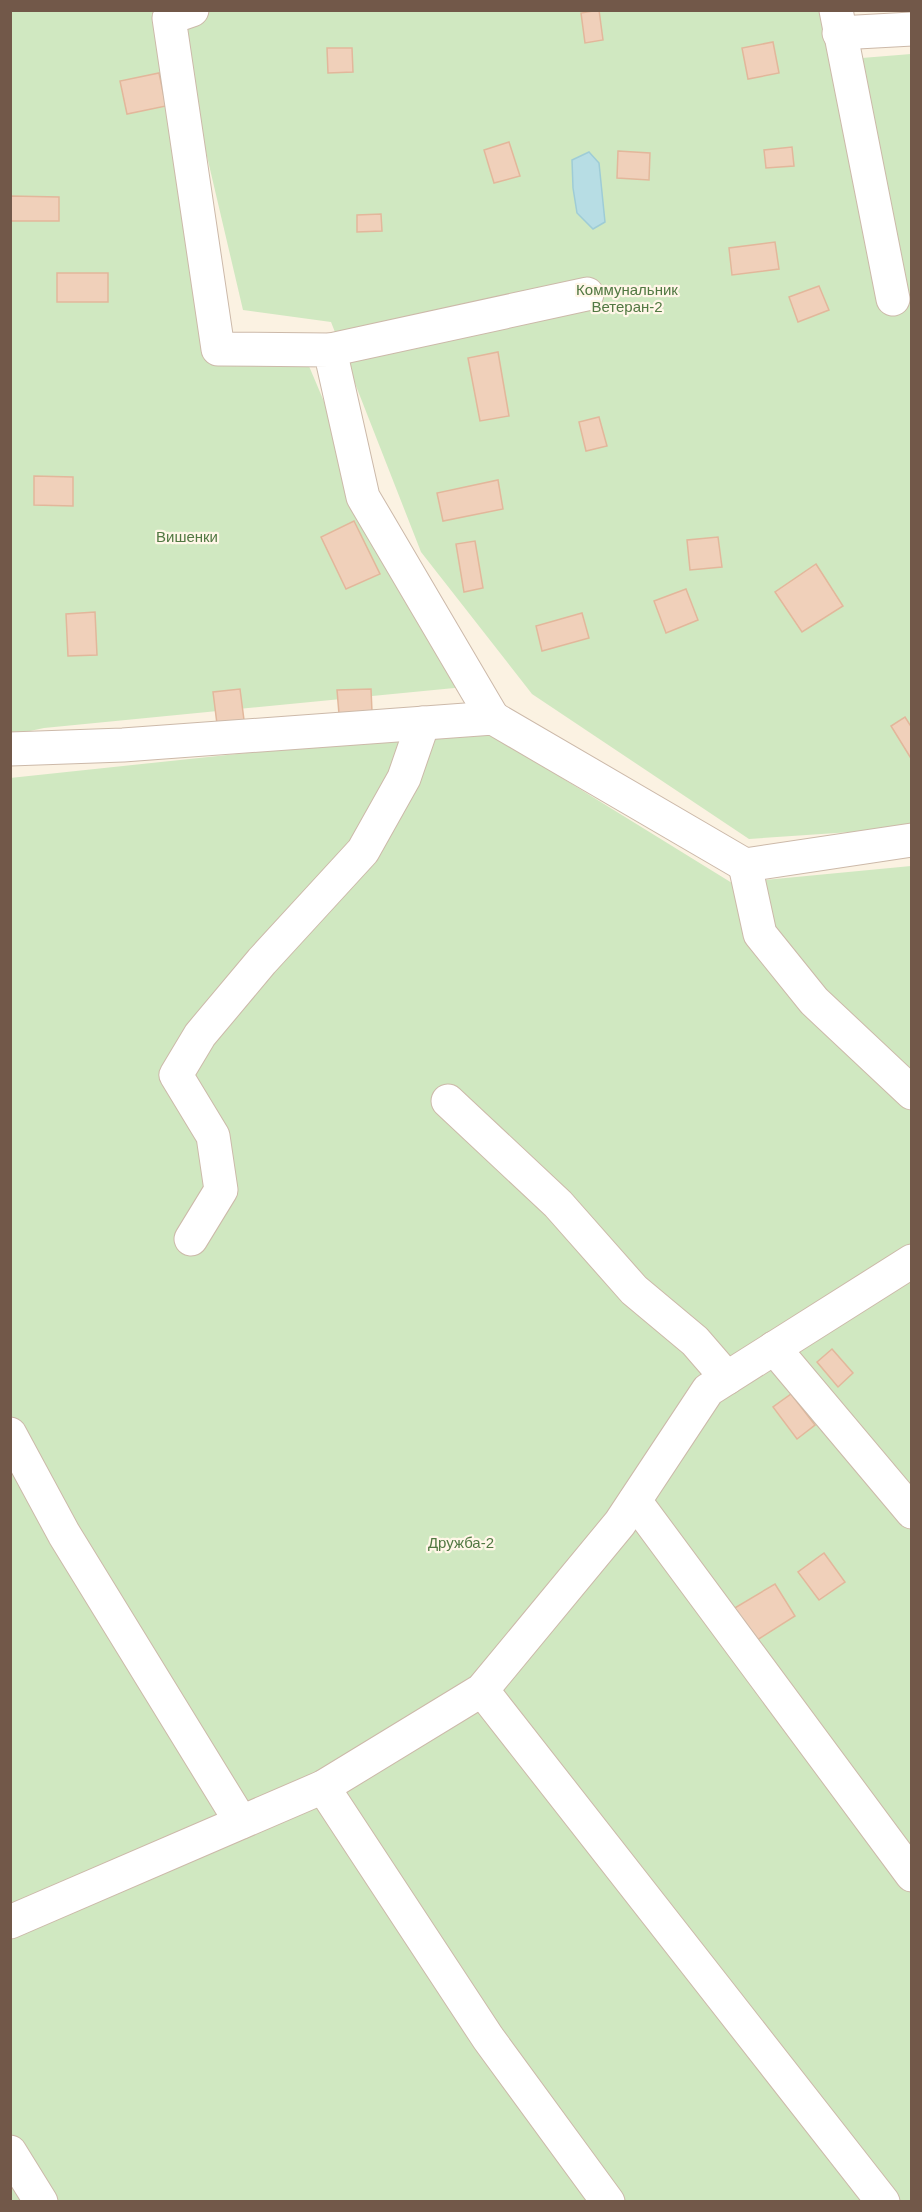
<svg xmlns="http://www.w3.org/2000/svg" width="922" height="2212" viewBox="0 0 922 2212" font-family="Arial,sans-serif">
  <style>
    .green { fill: #d0e8c1 }
    .water { fill: #b7dde4; stroke: #9eccd6; stroke-width: 1.5 }
    .building { fill: #f0d0ba; stroke: #e2b79b; stroke-width: 1.5 }
    .lines { fill: none; stroke-linecap: round; stroke-linejoin: round }
    .minor-casing { stroke: #ccb9a9; stroke-width: 35 }
    .minor { stroke: #fff; stroke-width: 33 }
    .labels { text-anchor: middle; dominant-baseline: central; stroke-width: 4.5; stroke-linejoin: round; paint-order: stroke }
    .park-label { font-size: 15px; fill: #517842; stroke: #fff6e7 }
  </style>
  <rect width="100%" height="100%" fill="#fbf2e2"/>
  <g class="green">
    <path d="M10,11H153L159,28L218,340L303,352L367,503L475,686L44,728L11,735Z"/>
    <path d="M173,11H827L837,60L911,54V828L749,839L532,694L421,552L331,322L243,310Z"/>
    <path d="M481,728L732,883L911,866V2201H11L10,778Z"/>
  </g>
  <path class="water" d="M589,152L599,163L605,222L593,229L577,213L573,188L572,160Z"/>
  <g class="building">
    <path d="M599,10L603,40L585,43L581,13Z"/>
    <path d="M773,42L779,73L748,79L742,48Z"/>
    <path d="M327,48H352L353,72L328,73Z"/>
    <path d="M159,73L166,106L127,114L120,81Z"/>
    <path d="M509,142L520,176L494,183L484,150Z"/>
    <path d="M792,147L794,166L766,168L764,150Z"/>
    <path d="M618,151L650,153L649,180L617,178Z"/>
    <path d="M10,196L59,197V221H10Z"/>
    <path d="M381,214L382,231L357,232V215Z"/>
    <path d="M775,242L779,269L732,275L729,248Z"/>
    <rect x="57" y="273" width="51" height="29"/>
    <path d="M819,286L829,310L798,322L789,297Z"/>
    <path d="M498,352L509,416L480,421L468,358Z"/>
    <path d="M599,417L607,446L586,451L579,422Z"/>
    <path d="M34,476L73,477V506L34,505Z"/>
    <path d="M498,480L503,509L443,521L437,493Z"/>
    <path d="M354,521L380,574L346,589L321,537Z"/>
    <path d="M718,537L722,567L690,570L687,540Z"/>
    <path d="M475,541L483,588L464,592L456,544Z"/>
    <path d="M816,564L843,606L802,632L775,592Z"/>
    <path d="M686,589L698,620L666,633L654,601Z"/>
    <path d="M95,612L97,655L68,656L66,614Z"/>
    <path d="M582,613L589,638L542,651L536,626Z"/>
    <path d="M240,689L244,720L217,724L213,692Z"/>
    <path d="M371,689L372,712L339,714L337,690Z"/>
    <path d="M905,717L912,728V760L891,726Z"/>
    <path d="M832,1349L853,1373L838,1387L817,1362Z"/>
    <path d="M791,1394L815,1425L797,1439L773,1407Z"/>
    <path d="M824,1553L845,1582L819,1600L798,1572Z"/>
    <path d="M775,1584L795,1616L754,1642L733,1609Z"/>
  </g>
  <g class="lines">
    <defs>
      <g id="minor">
        <path d="M192,10L169,18L218,349L330,350L363,497L493,718"/>
        <path d="M836,10L893,299"/>
        <path d="M839,33L912,29"/>
        <path d="M330,350L587,294"/>
        <path d="M10,749L123,745L493,718L745,865L912,840"/>
        <path d="M745,865L760,934L814,1001L912,1093"/>
        <path d="M448,1101L558,1204L634,1290L695,1341L727,1378"/>
        <path d="M191,1239L221,1190L213,1136L176,1075L200,1035L262,961L363,851L404,778L423,723"/>
        <path d="M774,1348L912,1512"/>
        <path d="M10,1434L64,1534L241,1822"/>
        <path d="M635,1501L912,1875"/>
        <path d="M482,1690L883,2202"/>
        <path d="M323,1787L488,2038L608,2202"/>
        <path d="M10,1922L323,1787L482,1690L620,1523L708,1390L912,1261"/>
        <path d="M10,2152L41,2202"/>
      </g>
    </defs>
    <use href="#minor" class="minor-casing"/>
    <use href="#minor" class="minor"/>
  </g>
  <g class="labels">
    <g class="park-label">
      <text x="627" y="289">Коммунальник<tspan x="627" dy="17">Ветеран-2</tspan></text>
      <text x="187" y="536">Вишенки</text>
      <text x="461" y="1542">Дружба-2</text>
    </g>
  </g>
  <rect width="922" height="2212" fill="none" stroke="#725849" stroke-width="24"/>
</svg>
